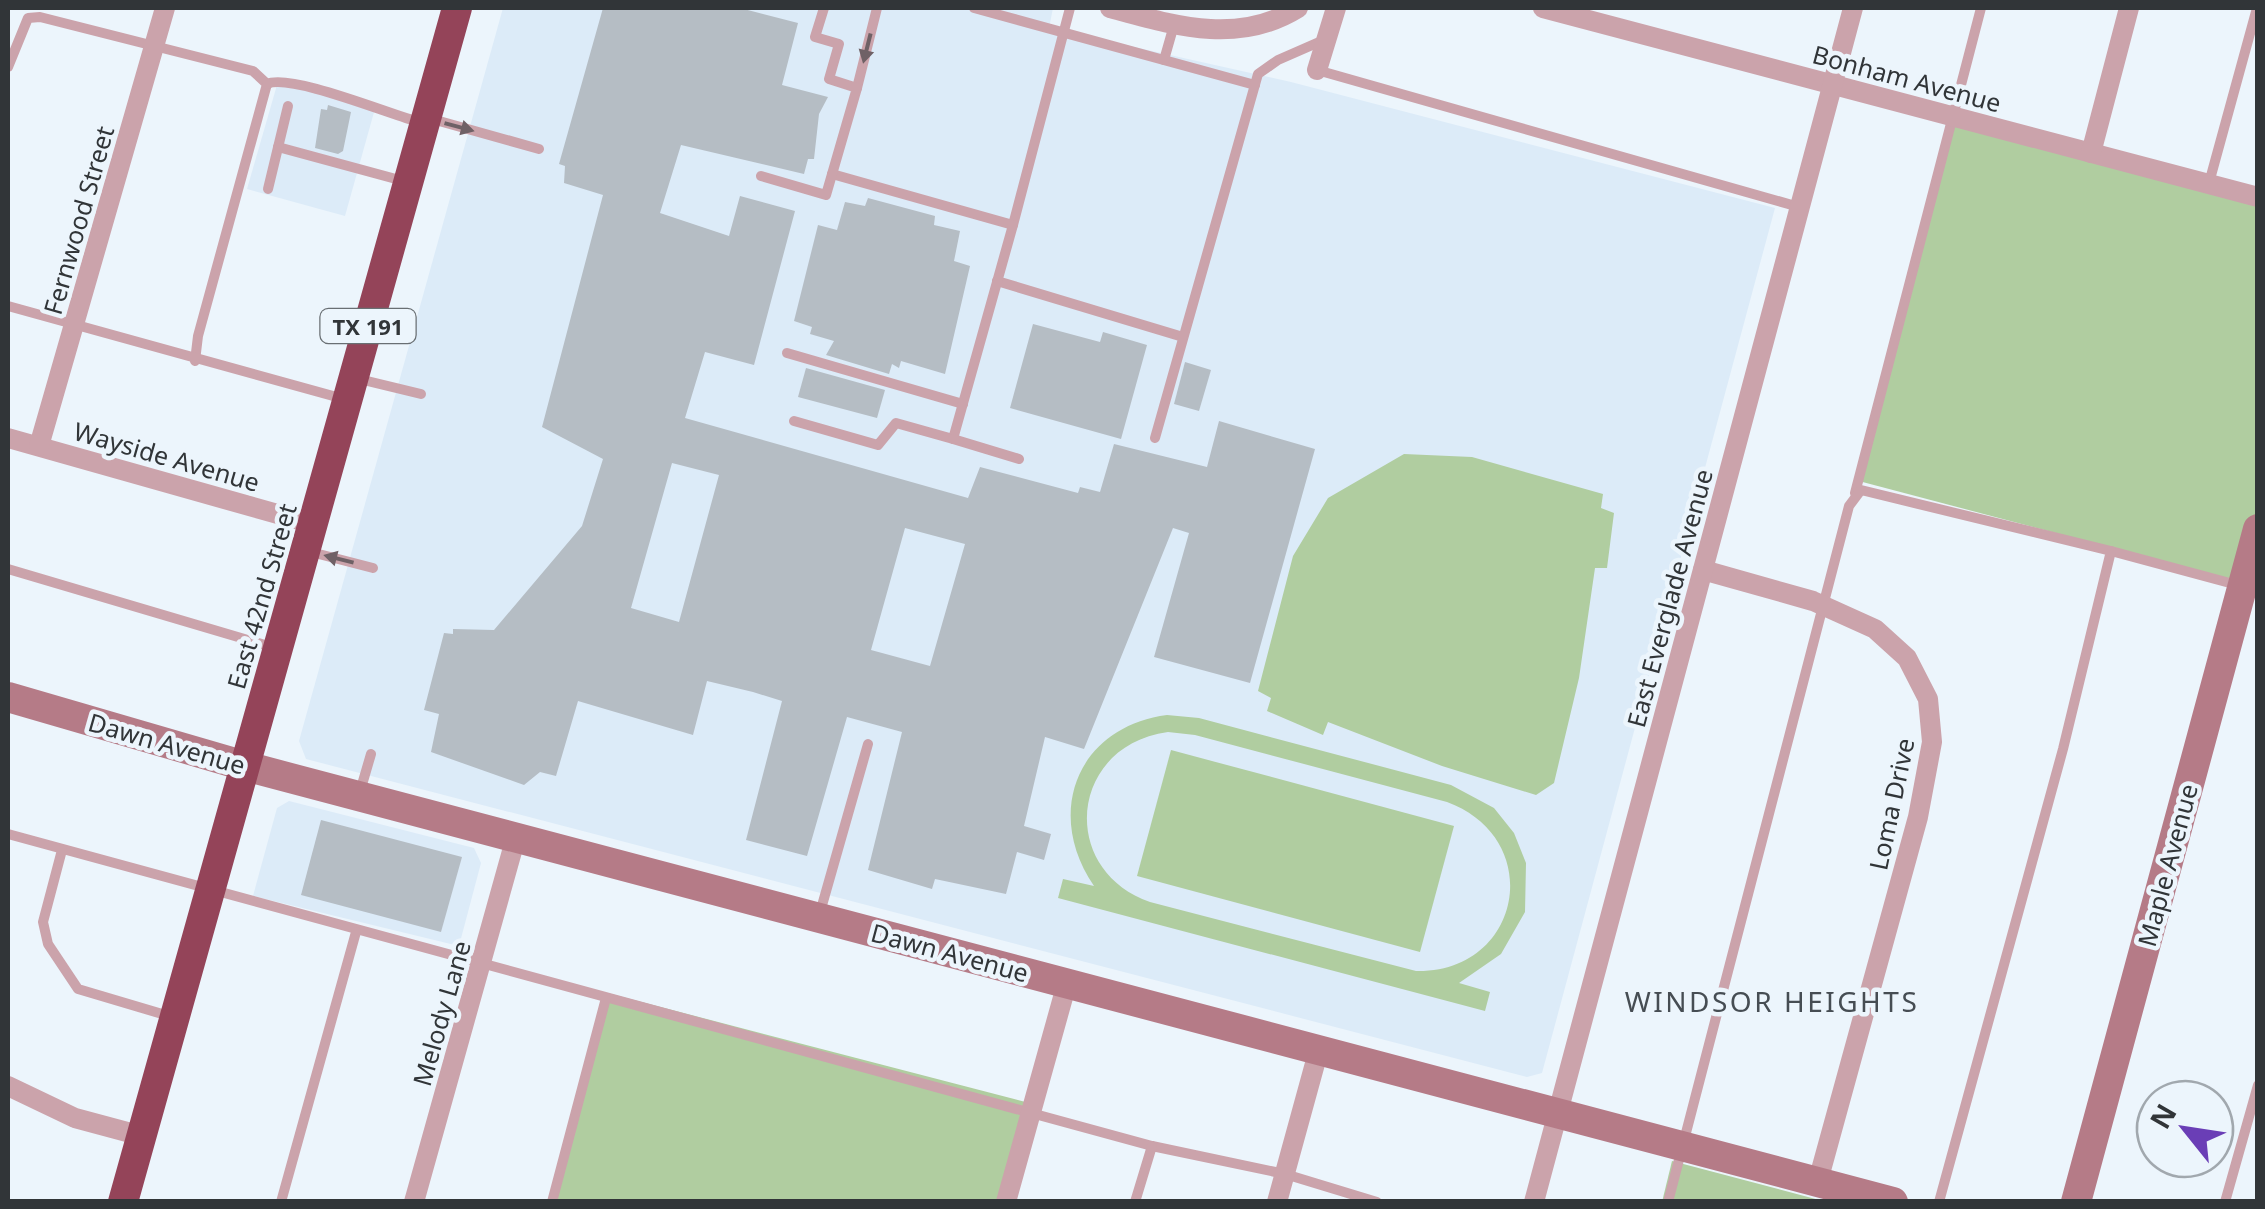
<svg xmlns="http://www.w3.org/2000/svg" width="2265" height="1209" viewBox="0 0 2265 1209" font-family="'Noto Sans',sans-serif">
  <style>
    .built { fill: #dcebf8 }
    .green { fill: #b0cda0; fill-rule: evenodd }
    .building { fill: #b5bdc4; fill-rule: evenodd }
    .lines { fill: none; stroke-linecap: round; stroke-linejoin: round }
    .lane { stroke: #cba3ab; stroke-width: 10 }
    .street { stroke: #cba3ab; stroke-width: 20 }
    .secondary { stroke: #b57b87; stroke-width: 30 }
    .highway { stroke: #944459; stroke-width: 30 }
    .oneway { fill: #6f6166 }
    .labels { text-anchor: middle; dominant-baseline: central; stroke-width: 9; stroke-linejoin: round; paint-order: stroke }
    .shield { fill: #ecf5fc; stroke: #696f73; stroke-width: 2.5 }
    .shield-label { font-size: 22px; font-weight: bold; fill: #313538 }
    .street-label { font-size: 25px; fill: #313538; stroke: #ecf5fc }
    .neighbourhood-label { font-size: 28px; letter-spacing: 2.5px; fill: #464d53; stroke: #ecf5fc }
  </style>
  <rect width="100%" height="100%" fill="#ecf5fc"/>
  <g class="built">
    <path d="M503,8H1053L1049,28L1291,82L1775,208L1542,1073L1527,1077L306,759L299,741Z"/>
    <path d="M279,78L376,105L345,216L247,189Z"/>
    <path d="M289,801L474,848L481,863L459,946L253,896L277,808Z"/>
  </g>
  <g class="green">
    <path d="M1952,116L2257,197L2258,537L2245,583L1855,480Z"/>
    <path d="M1404,454L1472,457L1603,494L1601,508L1614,513L1607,568H1595L1579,678L1554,783L1536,795L1442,766L1328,722L1323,735L1267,711L1271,698L1258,691L1293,556L1328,498Z"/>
    <path d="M1167,715L1199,718L1451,785L1494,808L1514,833L1526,863L1525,912L1501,954L1459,983L1490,992L1485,1011L1058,898L1063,879L1094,886C1044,813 1077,727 1167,715ZM1168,732L1195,735L1447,802C1547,839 1522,973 1416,971L1150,902C1057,869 1070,745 1168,732Z"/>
    <path d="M1171,750L1454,826L1420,952L1137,876Z"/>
    <path d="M607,993L1033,1104L1006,1201L549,1202Z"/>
    <path d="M1672,1161L1823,1201L1662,1202Z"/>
  </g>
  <g class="building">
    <path d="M603,8H740L798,23L782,85L828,97L819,114L814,159H808L804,174L681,145L660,213L729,236L740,196L795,211L754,365L705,352L685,418L968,498L980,467L1078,493L1080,487L1100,492L1114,444L1207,467L1219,421L1315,449L1250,683L1154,657L1189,533L1173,528L1084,749L1045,737L1024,826L1051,834L1044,860L1017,852L1006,894L935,879L932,889L868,870L902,732L847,717L807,856L746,840L782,701L753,692L707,681L693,735L578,701L556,776L540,772L524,785L431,752L439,714L424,710L444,633L453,634V629L494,630L582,526L603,459L542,427L603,195L564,183L565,166L559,164ZM672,463L719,475L679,622L631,608ZM905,528L965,544L930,666L871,650Z"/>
    <path d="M328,105L351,112L343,151L338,154L315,148L321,109L327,110Z"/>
    <path d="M868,198L935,216L934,225L960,231L954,261L970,266L945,374L901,361L899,368L892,364L889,374L826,355L834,341L810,334L812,327L794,321L818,225L837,230L845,202L865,206Z"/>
    <path d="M1033,324L1100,342L1103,332L1147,345L1121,439L1010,408Z"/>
    <path d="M1185,362L1211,370L1199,411L1174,404Z"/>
    <path d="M806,368L885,390L877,418L798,397Z"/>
    <path d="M321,820L462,857L441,932L301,895Z"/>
  </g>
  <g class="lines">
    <g class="lane">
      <path d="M974,8L1255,85"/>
      <path d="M1164,60L1174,25"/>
      <path d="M8,67L28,18L40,17L253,71L267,84L198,336L195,361"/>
      <path d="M1317,70L1799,207"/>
      <path d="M267,84C290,73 389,114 419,122"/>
      <path d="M857,88L877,8"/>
      <path d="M432,119L539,149"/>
      <path d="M278,147L407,182"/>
      <path d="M832,174L1013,225L1070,8"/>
      <path d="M761,176L826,195L857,88L829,79L839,44L815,37L824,8"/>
      <path d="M2209,183L2257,8"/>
      <path d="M268,189L288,106"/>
      <path d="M997,281L1183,337"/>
      <path d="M8,306L344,399"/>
      <path d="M787,353L963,404"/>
      <path d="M359,379L421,394"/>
      <path d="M794,421L878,445L896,423L953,439L1013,225"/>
      <path d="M1155,438L1258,74L1278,60L1326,39"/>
      <path d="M953,439L1019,459"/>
      <path d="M1855,493L1981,8"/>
      <path d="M2111,551L2241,586"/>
      <path d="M311,552L373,568"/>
      <path d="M8,569L275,648"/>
      <path d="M359,795L371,754"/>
      <path d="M8,834L1152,1146L1285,1174L1377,1202"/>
      <path d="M62,850L43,922L48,944L78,989L169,1016"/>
      <path d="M819,916L868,744"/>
      <path d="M281,1202L356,932"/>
      <path d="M552,1202L606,998"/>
      <path d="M1135,1202L1152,1146"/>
      <path d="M1668,1202L1849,506L1861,490L2111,551L2063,749L1939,1202"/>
      <path d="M2225,1202L2258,1085"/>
    </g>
    <g class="street">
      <path d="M1110,8C1173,25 1237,46 1298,8"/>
      <path d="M1543,8L2258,197"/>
      <path d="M1317,70L1336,8"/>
      <path d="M2091,153L2129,8"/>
      <path d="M8,438L313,524"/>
      <path d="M39,446L165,8"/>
      <path d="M1703,570L1813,601L1875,629L1907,658L1928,699L1932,742L1918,817L1818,1181"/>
      <path d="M8,1086L75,1118L142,1136"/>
      <path d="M414,1202L516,837"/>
      <path d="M1006,1202L1067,983"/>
      <path d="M1277,1202L1319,1049"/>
      <path d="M1534,1202L1853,8"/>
    </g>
    <g class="secondary">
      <path d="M8,697L245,766L1893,1202"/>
      <path d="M2076,1202L2258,529"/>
    </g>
    <path class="highway" d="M123,1202L457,8"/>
  </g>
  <defs><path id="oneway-solid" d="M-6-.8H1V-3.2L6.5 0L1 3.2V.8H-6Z" transform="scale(2.5)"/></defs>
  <g class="oneway">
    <use href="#oneway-solid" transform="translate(867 48) rotate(104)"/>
    <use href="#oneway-solid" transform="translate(459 127) rotate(15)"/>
    <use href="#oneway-solid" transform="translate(339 559) rotate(-166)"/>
  </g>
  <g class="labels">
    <rect class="shield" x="320.5" y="309" width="95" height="34" rx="8"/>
    <g class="shield-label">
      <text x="368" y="326">TX 191</text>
    </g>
    <g class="street-label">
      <text transform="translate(1907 78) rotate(15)">Bonham Avenue</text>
      <text transform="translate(78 220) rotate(-74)">Fernwood Street</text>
      <text transform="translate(167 456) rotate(16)">Wayside Avenue</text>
      <text transform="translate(261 596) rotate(-74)">East 42nd Street</text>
      <text transform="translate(1669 598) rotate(-75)">East Everglade Avenue</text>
      <text transform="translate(167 743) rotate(16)">Dawn Avenue</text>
      <text transform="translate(1891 804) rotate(-78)">Loma Drive</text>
      <text transform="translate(2167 865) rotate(-75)">Maple Avenue</text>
      <text transform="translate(950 952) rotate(15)">Dawn Avenue</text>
      <text transform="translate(441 1013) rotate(-74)">Melody Lane</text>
    </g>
    <g class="neighbourhood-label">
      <text x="1772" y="1001">WINDSOR HEIGHTS</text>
    </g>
  </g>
  <rect width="2265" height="1209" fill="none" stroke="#313538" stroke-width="20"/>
  <g transform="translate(2185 1129) rotate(300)"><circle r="48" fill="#ecf5fc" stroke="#a1a8ae" stroke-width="2.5"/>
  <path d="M0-8L18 38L0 25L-18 38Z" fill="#6a3eb6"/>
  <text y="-15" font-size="28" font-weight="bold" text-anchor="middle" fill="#313538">N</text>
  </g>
</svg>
